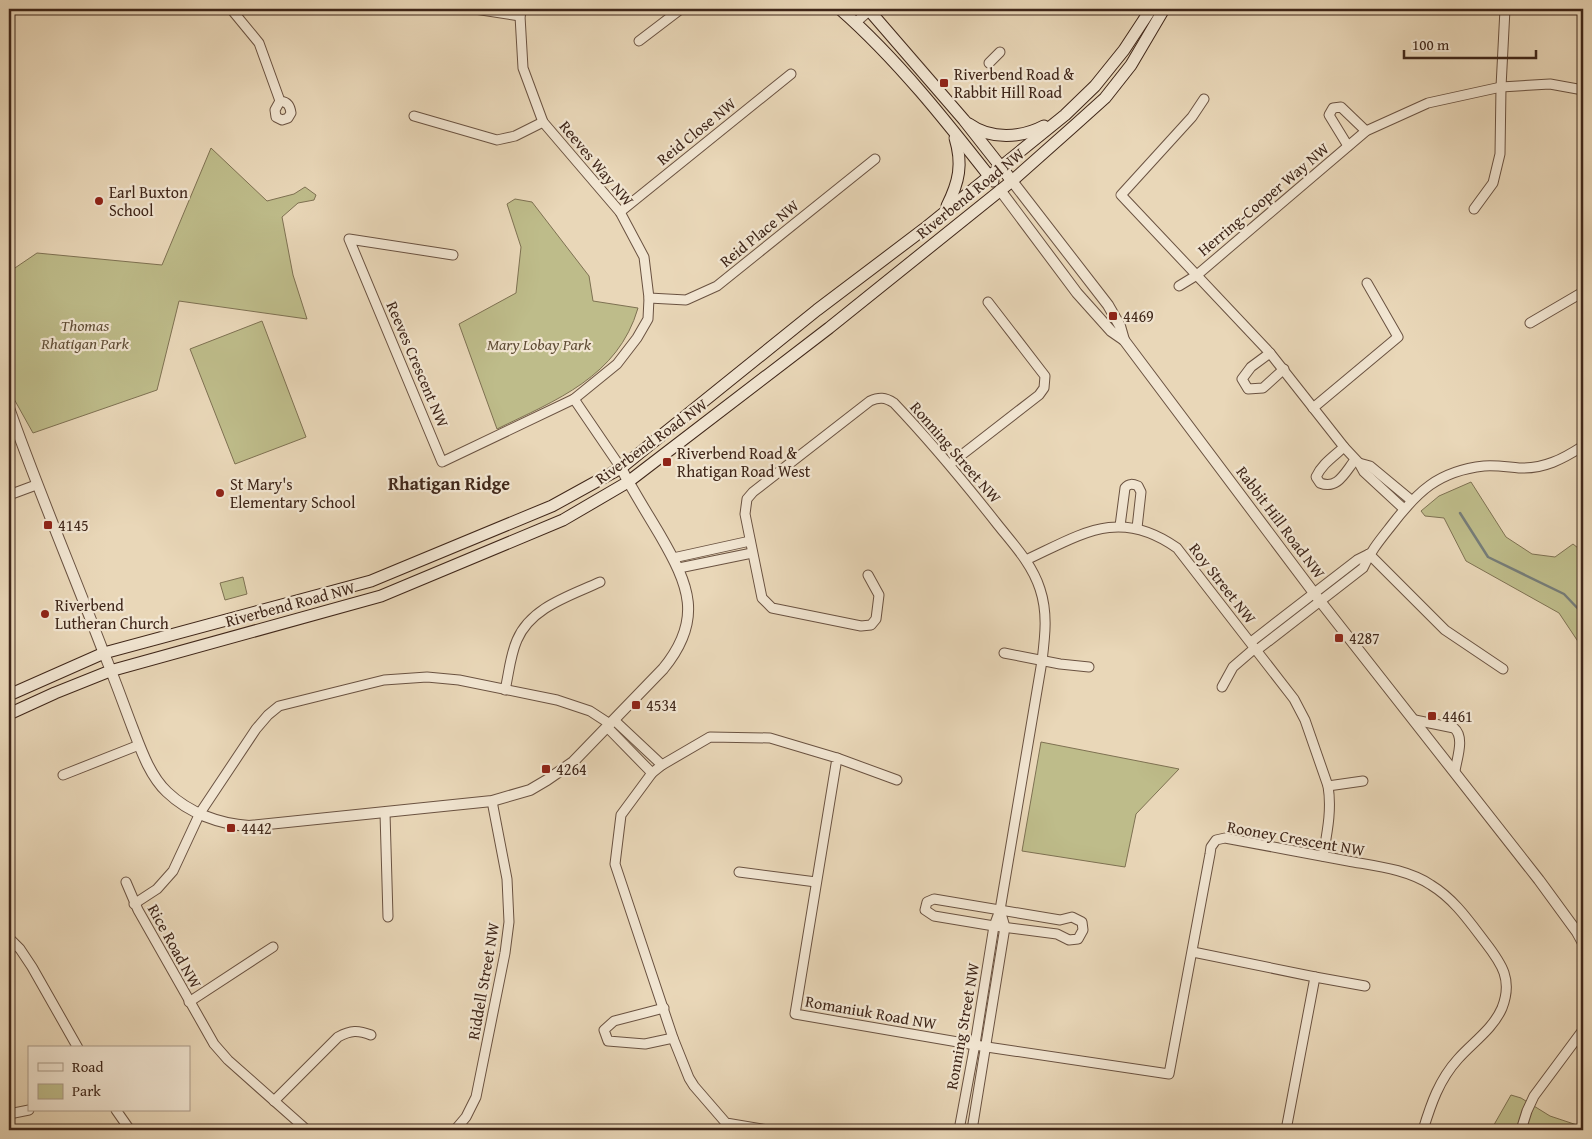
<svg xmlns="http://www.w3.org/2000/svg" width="1592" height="1139" viewBox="0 0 1592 1139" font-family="'Gentium Book Plus',serif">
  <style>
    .green { fill: #bebc8a; stroke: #7e7152 }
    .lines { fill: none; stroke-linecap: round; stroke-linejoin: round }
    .stream { stroke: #767d79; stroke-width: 2.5 }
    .minor-casing { stroke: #6a5241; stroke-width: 11 }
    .tertiary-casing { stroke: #6a5241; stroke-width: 12 }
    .secondary-casing { stroke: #3f2619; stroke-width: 13 }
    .minor { stroke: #f1e5d1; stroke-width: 9 }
    .tertiary { stroke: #f1e5d1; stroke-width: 10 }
    .secondary { stroke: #f1e5d1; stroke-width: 11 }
    .poi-dot { fill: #8f2418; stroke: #f1e5d1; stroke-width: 2 }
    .labels { text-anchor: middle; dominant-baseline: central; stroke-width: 4.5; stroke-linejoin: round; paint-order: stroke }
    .poi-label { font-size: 16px; fill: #3f2619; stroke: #f1e5d1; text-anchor: start }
    .street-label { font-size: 16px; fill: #3f2619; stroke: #f1e5d1 }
    .park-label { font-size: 16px; font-style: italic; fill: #5f4c35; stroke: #f1e5d1 }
    .neighbourhood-label { font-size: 18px; font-weight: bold; fill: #3f2619; stroke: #f1e5d1 }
  </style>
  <rect width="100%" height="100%" fill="#e9d7b8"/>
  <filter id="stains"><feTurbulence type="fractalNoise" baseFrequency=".004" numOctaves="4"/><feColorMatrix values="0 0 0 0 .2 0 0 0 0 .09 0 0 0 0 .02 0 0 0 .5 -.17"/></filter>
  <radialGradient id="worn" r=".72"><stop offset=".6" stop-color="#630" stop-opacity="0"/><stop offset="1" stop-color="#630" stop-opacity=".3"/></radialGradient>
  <g class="green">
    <path d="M211,148L267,201L294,194L305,187L316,195L314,200L298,203L282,217L293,275L307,319L179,301L157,390L33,433L9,390V272L37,253L162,265Z"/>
    <path d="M515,199L532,202L589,276L593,301L638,308C618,377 556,400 497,429L459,324L516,293L521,247L507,204Z"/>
    <path d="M262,321L306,437L235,464L190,349Z"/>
    <path d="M1471,482L1506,537L1532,554L1555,557L1573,544L1583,552V649L1559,613L1466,561L1444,518L1425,516L1421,511L1439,496Z"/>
    <path d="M243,577L247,594L225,600L220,583Z"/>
    <path d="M1041,742L1179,769L1136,814L1125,867L1022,851Z"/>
    <path d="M1511,1095L1521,1098L1550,1116L1583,1127V1130H1491Z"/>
  </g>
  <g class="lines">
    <path class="stream" d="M1460,513L1488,557L1564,594L1583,614"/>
    <defs>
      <g id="minor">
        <path d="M231,9L259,43L280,101L275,110L276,117L282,120L288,118L291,113C290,106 288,102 280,101"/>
        <path d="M475,9L520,16"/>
        <path d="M855,23L871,9"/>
        <path d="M639,41L681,9"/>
        <path d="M989,63L1000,52"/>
        <path d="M1204,99L1192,117L1121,195L1270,353L1344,447L1359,463L1364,472L1404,509"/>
        <path d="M414,116L497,140L515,136L543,122"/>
        <path d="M1348,146L1329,115L1333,108L1341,107L1366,131"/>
        <path d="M1474,209L1493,183L1500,154L1501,87L1505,9"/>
        <path d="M620,212L791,74"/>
        <path d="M453,255L349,239L442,462L574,399L617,364L637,338L648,319L649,298L644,257L620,212L543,122L523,68L520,16L522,9"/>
        <path d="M1179,286L1197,275L1366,131L1428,103L1501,87L1550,84L1583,90"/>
        <path d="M649,298L686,300L717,286L875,159"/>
        <path d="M1530,323L1583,292"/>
        <path d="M1270,353L1251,367L1242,379L1248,389L1263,388L1284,369"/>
        <path d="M574,399L621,468"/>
        <path d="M1313,408L1398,337L1367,283"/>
        <path d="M1344,447C1333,457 1322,464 1316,477L1320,483C1338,490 1345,472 1355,460"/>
        <path d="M1359,463L1370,466L1411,500"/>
        <path d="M950,464L1039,395L1044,388L1045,376L988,302"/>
        <path d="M9,495L36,485"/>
        <path d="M1120,526L1125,488C1129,483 1133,484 1138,486L1141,492L1137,528"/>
        <path d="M1369,554L1445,630L1503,669"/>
        <path d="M673,558L750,541"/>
        <path d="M1026,560C1082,534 1119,507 1177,548L1294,699L1305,720L1328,786C1332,810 1327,833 1323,856"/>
        <path d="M679,568L752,553"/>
        <path d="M868,575L879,595L876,619L871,625L861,626L772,608L762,598L745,514L747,499L753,492L870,401C879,397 885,397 894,403C931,442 965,483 998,525C1014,545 1032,564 1040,589C1048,613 1045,636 1042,661L1000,910L994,926L975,1044L959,1130"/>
        <path d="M1251,642L1357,560L1369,554"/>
        <path d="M1257,650L1363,568C1370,552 1380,540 1391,526C1417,492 1438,471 1484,466C1496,465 1507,467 1519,468C1544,469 1563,459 1583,446"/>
        <path d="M1004,653L1060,664L1089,667"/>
        <path d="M1222,687L1233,667L1255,648"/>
        <path d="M505,690C509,673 510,656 517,640C531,607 570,596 600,582"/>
        <path d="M614,720L662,765"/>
        <path d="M1415,720L1454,728C1465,737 1457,758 1455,771"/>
        <path d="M607,727L652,773"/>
        <path d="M837,758L897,780"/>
        <path d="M63,775L139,745"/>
        <path d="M1328,786L1363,781"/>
        <path d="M385,813L388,917"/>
        <path d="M739,872L816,882"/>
        <path d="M126,882L138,910L214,1044L228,1060L307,1130"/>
        <path d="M934,899L1060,920L1072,917L1082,922L1083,930L1078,939L1069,940L1057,934L994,926L934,916L925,910L927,902Z"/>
        <path d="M134,904L157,889L173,871L200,813L256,729L268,715L279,706L384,680L427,677L459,680L557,700L590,711L610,724"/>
        <path d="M9,938L20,949L32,967L78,1048"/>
        <path d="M1193,952L1315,977L1286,1130"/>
        <path d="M1315,977L1365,986"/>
        <path d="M189,1002L273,947"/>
        <path d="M664,1008L614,1021L604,1030L608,1041L645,1044L673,1038"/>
        <path d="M274,1101L338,1037C351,1030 358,1030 371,1035"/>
        <path d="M116,1110L130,1130"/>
        <path d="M9,1114L29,1110"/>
        <path d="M455,1130L466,1117L476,1097L505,953L509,922L507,879L492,801"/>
        <path d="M535,1130H540"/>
        <path d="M768,1130L726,1123L694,1086L689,1078L673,1038L615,864L621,815L652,773L662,765L710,737L770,738L837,758L795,1014L987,1047L1169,1074L1210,854L1211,847L1216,840L1225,838C1266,846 1307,853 1348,861C1375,866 1407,869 1431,885C1454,899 1469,921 1485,942C1502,964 1513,980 1502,1008C1493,1029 1472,1043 1458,1059C1439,1080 1431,1104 1423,1130"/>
        <path d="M972,1130L1005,927L1000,910"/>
        <path d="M1521,1130L1527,1111L1534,1096L1583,1030"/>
      </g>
      <g id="tertiary">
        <path d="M1012,181L1108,305L1120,326L1124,340"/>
        <path d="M1000,190L1077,293L1111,331L1124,340L1320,601L1539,880L1577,932L1583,943"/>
        <path d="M9,408C38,490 72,570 103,651C114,677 123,703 133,729C141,750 150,776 167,792C189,813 219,824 249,826L492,801L530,790L547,780L573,762L663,669C704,619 689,585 660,535C647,513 633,491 621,468"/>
      </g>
      <g id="secondary">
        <path d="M840,9C897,59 946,121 993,181"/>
        <path d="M868,9L964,120L1012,181"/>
        <path d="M969,124C991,140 1021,138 1044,126"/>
        <path d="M947,206C959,182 963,164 955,138"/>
        <path d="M9,695L104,653L371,581L552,506L621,468L817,310L924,229L1065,115L1095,86L1124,50L1151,9"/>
        <path d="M9,714L55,693L110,671L381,596L563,520L628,482L829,328L1012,181L1075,125L1105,98L1131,65L1164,9"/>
      </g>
    </defs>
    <use href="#minor" class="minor-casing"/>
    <use href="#tertiary" class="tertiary-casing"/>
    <use href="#secondary" class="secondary-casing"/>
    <use href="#minor" class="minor"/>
    <use href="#tertiary" class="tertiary"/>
    <use href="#secondary" class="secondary"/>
  </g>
  <g class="poi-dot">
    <rect x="939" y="78" width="10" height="10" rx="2.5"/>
    <circle cx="99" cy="201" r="5"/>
    <rect x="1108" y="311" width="10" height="10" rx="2.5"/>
    <rect x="662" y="457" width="10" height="10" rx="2.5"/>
    <circle cx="220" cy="493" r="5"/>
    <rect x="43" y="520" width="10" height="10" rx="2.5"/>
    <circle cx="45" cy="614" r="5"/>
    <rect x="1334" y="633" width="10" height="10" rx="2.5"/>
    <rect x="631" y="700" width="10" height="10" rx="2.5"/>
    <rect x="1427" y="711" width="10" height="10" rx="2.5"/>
    <rect x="541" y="764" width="10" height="10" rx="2.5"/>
    <rect x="226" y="823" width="10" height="10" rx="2.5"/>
  </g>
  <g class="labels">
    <g class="poi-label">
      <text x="954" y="74">Riverbend Road &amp;<tspan x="954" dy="18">Rabbit Hill Road</tspan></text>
      <text x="109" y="192">Earl Buxton<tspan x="109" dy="18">School</tspan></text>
      <text x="1123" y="316">4469</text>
      <text x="677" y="453">Riverbend Road &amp;<tspan x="677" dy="18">Rhatigan Road West</tspan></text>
      <text x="230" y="484">St Mary's<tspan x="230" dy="18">Elementary School</tspan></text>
      <text x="58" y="525">4145</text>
      <text x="55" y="605">Riverbend<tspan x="55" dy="18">Lutheran Church</tspan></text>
      <text x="1349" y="638">4287</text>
      <text x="646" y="705">4534</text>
      <text x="1442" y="716">4461</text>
      <text x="556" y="769">4264</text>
      <text x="241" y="828">4442</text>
    </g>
    <g class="street-label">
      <text transform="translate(696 131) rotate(-39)">Reid Close NW</text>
      <text transform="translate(597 163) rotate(50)">Reeves Way NW</text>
      <text transform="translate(970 193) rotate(-39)">Riverbend Road NW</text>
      <text transform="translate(1263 199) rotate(-40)">Herring-Cooper Way NW</text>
      <text transform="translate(759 233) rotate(-39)">Reid Place NW</text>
      <text transform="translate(418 364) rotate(67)">Reeves Crescent NW</text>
      <text transform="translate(651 441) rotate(-36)">Riverbend Road NW</text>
      <text transform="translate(956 452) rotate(49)">Ronning Street NW</text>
      <text transform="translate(1281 522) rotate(53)">Rabbit Hill Road NW</text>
      <text transform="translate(1223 583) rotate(52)">Roy Street NW</text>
      <text transform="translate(290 604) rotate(-15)">Riverbend Road NW</text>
      <text transform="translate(1296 838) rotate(10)">Rooney Crescent NW</text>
      <text transform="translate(175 946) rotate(61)">Rice Road NW</text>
      <text transform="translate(483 981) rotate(-80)">Riddell Street NW</text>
      <text transform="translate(871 1012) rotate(10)">Romaniuk Road NW</text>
      <text transform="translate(962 1026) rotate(-80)">Ronning Street NW</text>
    </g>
    <g class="park-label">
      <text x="85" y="325">Thomas<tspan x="85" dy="18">Rhatigan Park</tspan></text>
      <text x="539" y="344">Mary Lobay Park</text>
    </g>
    <g class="neighbourhood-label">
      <text x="449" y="483">Rhatigan Ridge</text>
    </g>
  </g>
  <rect width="1592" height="1139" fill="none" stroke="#e9d7b8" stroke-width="30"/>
  <rect x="10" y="10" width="1572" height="1119" fill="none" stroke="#3f2619" stroke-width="2.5"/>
  <rect x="15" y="15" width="1562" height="1109" fill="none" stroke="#3f2619"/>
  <rect x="28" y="1046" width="162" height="65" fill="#f1e5d1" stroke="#aa9987"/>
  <rect x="38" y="1063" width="25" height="8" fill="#f1e5d1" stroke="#aa9987"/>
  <text x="72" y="1072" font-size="15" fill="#3f2619">Road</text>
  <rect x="38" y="1084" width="25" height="15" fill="#bebc8a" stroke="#aa9987"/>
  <text x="72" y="1096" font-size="15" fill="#3f2619">Park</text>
  <path d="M1404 50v8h132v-8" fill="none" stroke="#3f2619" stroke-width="2.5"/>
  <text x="1412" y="50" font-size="15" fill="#3f2619" stroke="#f1e5d1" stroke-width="4" paint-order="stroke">100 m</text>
  <rect width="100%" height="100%" filter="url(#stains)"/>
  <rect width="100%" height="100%" fill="url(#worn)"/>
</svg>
